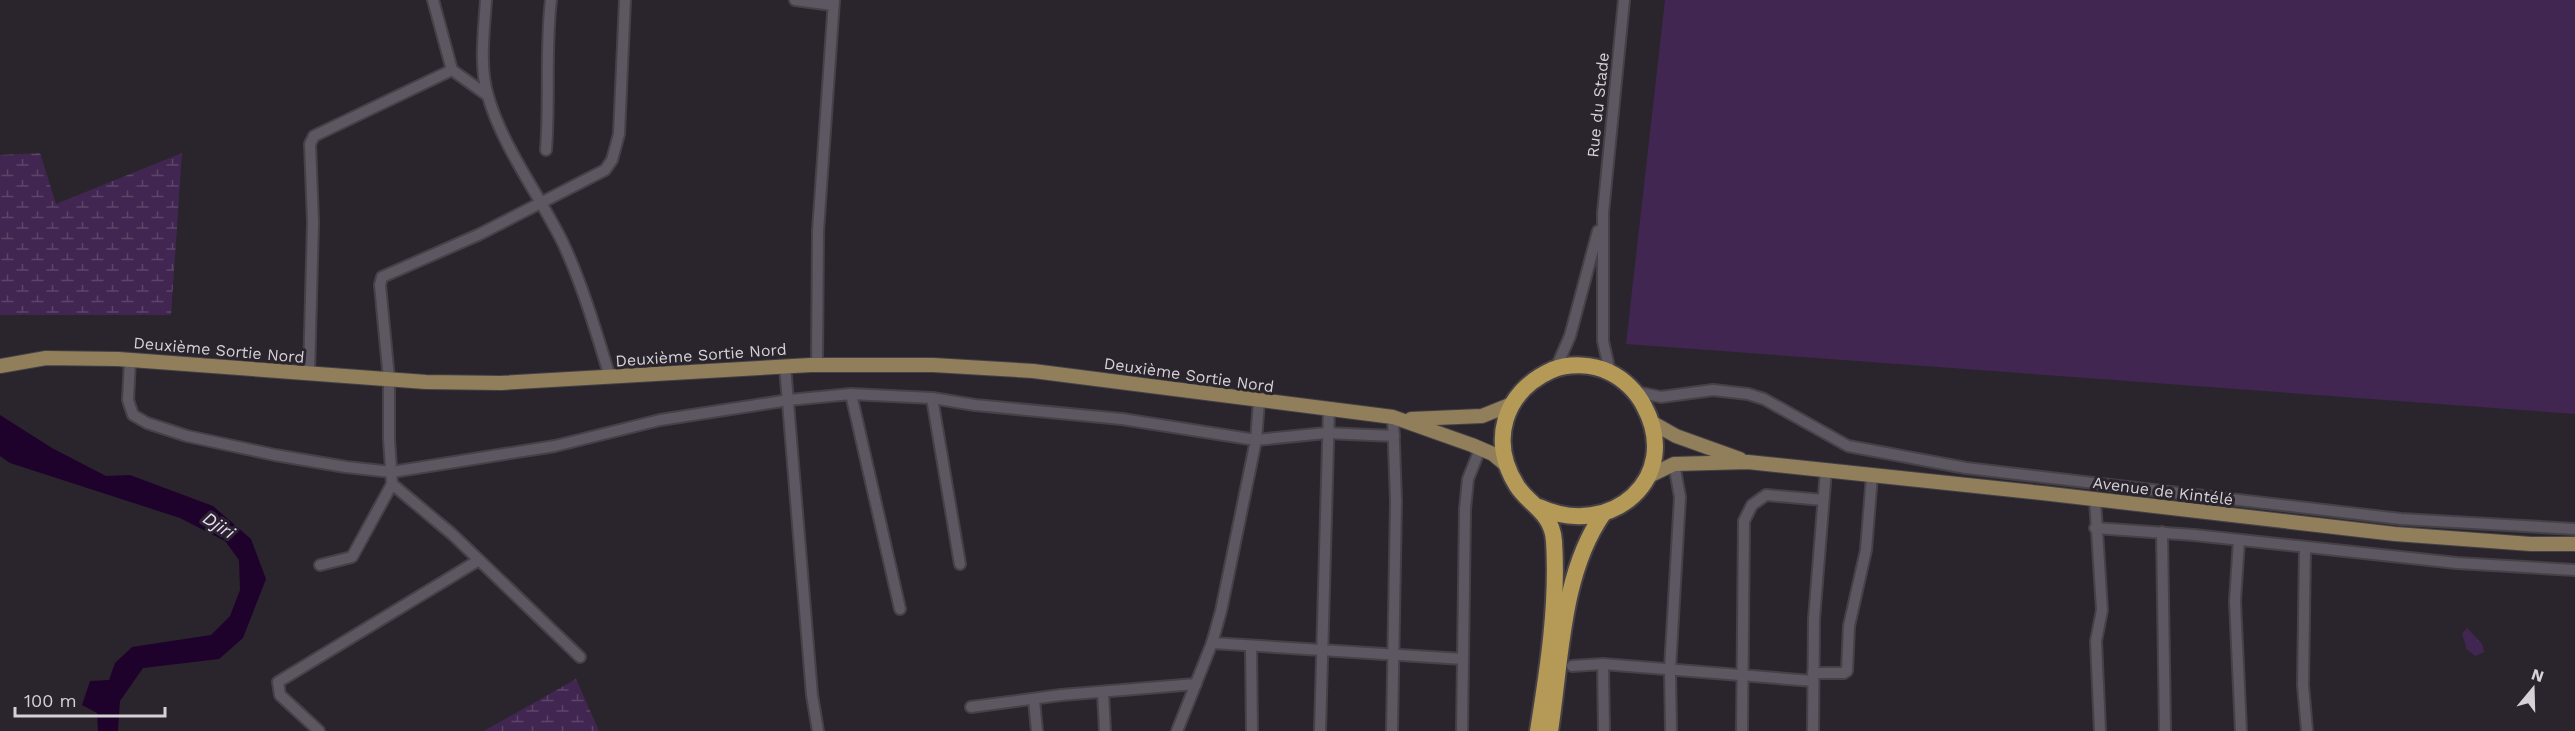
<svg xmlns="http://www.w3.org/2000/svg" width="2575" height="731" viewBox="0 0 2575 731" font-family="'Work Sans',sans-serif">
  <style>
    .forest { fill: url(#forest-firs) }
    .wetland { fill: url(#wetland-marsh) }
    .garden { fill: #412651 }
    .water { fill: #1e022c }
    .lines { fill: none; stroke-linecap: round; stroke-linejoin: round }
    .minor-casing { stroke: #454147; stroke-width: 14 }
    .major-casing { stroke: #454147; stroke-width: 16 }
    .highway-casing { stroke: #454147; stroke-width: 20 }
    .minor { stroke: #5c5760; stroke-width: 10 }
    .major { stroke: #917f5b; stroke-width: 14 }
    .highway { stroke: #b59957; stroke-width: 16 }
    .labels { text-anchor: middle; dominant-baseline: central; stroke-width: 6; stroke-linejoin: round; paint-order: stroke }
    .street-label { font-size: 16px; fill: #d5d2d7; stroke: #2a252d }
    .water-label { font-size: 18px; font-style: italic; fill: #eed9fd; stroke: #2a252d }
  </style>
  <defs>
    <pattern id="forest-firs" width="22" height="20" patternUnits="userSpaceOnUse" patternTransform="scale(1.5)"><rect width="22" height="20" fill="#412651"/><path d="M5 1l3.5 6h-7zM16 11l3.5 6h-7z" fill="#5c4569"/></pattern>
    <pattern id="wetland-marsh" width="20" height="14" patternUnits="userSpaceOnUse" patternTransform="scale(1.5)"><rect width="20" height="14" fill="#412651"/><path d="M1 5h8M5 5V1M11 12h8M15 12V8" fill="none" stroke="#5c4569"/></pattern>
  </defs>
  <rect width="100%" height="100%" fill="#2a252d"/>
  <path class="forest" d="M2467,628L2482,644L2484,652L2475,656L2467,649L2462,634Z"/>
  <g class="wetland">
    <path d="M40,153L56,204L182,153L171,315H0V155Z"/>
    <path d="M576,679L599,731H484Z"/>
  </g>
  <path class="garden" d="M1665,0H2575V414L1626,344Z"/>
  <path class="water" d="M0,415L52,448L106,476L130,475L213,506L251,539L266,579L243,638L219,659L143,668L120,701L118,731H98L97,713L82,705L90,681L109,680L115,663L132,647L211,635L230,616L240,590L239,560L225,541L180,518L10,463L0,456Z"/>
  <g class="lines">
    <defs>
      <g id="minor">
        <path d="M433,0L452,70"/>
        <path d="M486,0C484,30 479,67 488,96C502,146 540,196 563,243C583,286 596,332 610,377"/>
        <path d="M795,0L832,5"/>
        <path d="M546,150C550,100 545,50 551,0"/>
        <path d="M130,360L128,400L133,415L147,423L187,436L275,455L346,467L392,472L555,446L660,420L789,400L851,394L932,398L975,405L1122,419L1256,440L1326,433L1394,436"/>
        <path d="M817,365L818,231L834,0"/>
        <path d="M785,366L812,695L818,731"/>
        <path d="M1556,368L1570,336L1598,231"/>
        <path d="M1610,372L1603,341V213L1624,0"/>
        <path d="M309,374L313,222L310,144L314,136L452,70L487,95"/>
        <path d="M1637,392L1661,397L1713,390L1748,394L1764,399L1848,446L1966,468L2401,519L2575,529"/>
        <path d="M851,394L900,609"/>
        <path d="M932,398L960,564"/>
        <path d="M392,484L452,534L580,657"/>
        <path d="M2095,499L2102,610L2096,641L2100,731"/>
        <path d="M2095,528L2194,535L2457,563L2575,570"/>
        <path d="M2162,532L2165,731"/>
        <path d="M2239,540L2235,601L2241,731"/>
        <path d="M2305,547L2303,685L2307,731"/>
        <path d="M320,565L352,557L392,484L389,439V379L380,285L382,277L478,235L605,170L612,160L619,134L625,0"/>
        <path d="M1212,643L1463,659"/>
        <path d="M1251,646L1252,731"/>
        <path d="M1603,664L1604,731"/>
        <path d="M1572,666L1603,664L1813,681"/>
        <path d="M1813,673H1844L1847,671L1849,626L1866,550L1872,475"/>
        <path d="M1103,693L1105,731"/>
        <path d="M1034,700L1037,731"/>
        <path d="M971,707L1061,695L1196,684"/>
        <path d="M319,731L280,695L278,682L479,560"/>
        <path d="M1177,731L1212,643L1221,611L1256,440L1259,401"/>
        <path d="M1320,731L1329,408"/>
        <path d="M1392,731L1396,501L1393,417"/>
        <path d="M1462,731L1465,509L1468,479L1480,449"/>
        <path d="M1671,731L1670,669L1680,497L1674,464"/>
        <path d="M1742,731L1744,521L1752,505L1766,495L1823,500"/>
        <path d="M1813,731L1814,619L1826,470"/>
      </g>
      <g id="major">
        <path d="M0,366L46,358L118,359L426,382L501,383L811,365H933L1033,371L1393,417L1472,445L1493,454L1505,464"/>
        <path d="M1411,419L1482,416L1512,404"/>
        <path d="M1653,423L1676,436L1740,459"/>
        <path d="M1647,477L1674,464L1748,462L2042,493L2395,534L2531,544H2575"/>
      </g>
      <g id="highway">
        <path d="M1538,731C1548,669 1558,604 1554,541C1552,512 1529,505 1517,486C1489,442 1503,392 1552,370C1569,363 1593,364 1609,372C1624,379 1637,392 1644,406C1683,478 1611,540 1539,507"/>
        <path d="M1550,731C1561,661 1561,574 1603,514"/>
      </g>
    </defs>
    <use href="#minor" class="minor-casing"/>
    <use href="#major" class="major-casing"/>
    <use href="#highway" class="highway-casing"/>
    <use href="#minor" class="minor"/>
    <use href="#major" class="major"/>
    <use href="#highway" class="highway"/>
  </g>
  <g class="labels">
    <g class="street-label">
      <text transform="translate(1598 105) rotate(-84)">Rue du Stade</text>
      <text transform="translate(219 350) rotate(5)">Deuxième Sortie Nord</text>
      <text transform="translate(701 355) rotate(-4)">Deuxième Sortie Nord</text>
      <text transform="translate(1189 375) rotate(8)">Deuxième Sortie Nord</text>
      <text transform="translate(2163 491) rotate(7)">Avenue de Kintélé</text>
    </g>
    <g class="water-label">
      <text transform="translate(219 525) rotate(33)">Djiri</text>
    </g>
  </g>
  <g transform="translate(2533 689) rotate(19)" stroke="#2a252d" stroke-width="4.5" paint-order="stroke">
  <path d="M0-4.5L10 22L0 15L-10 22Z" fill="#d5d2d7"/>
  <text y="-9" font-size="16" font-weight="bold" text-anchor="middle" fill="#d5d2d7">N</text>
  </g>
  <path d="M15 707v9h150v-9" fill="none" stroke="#d5d2d7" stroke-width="3"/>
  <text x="24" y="707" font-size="18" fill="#d5d2d7" stroke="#2a252d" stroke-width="4.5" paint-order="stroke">100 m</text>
</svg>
